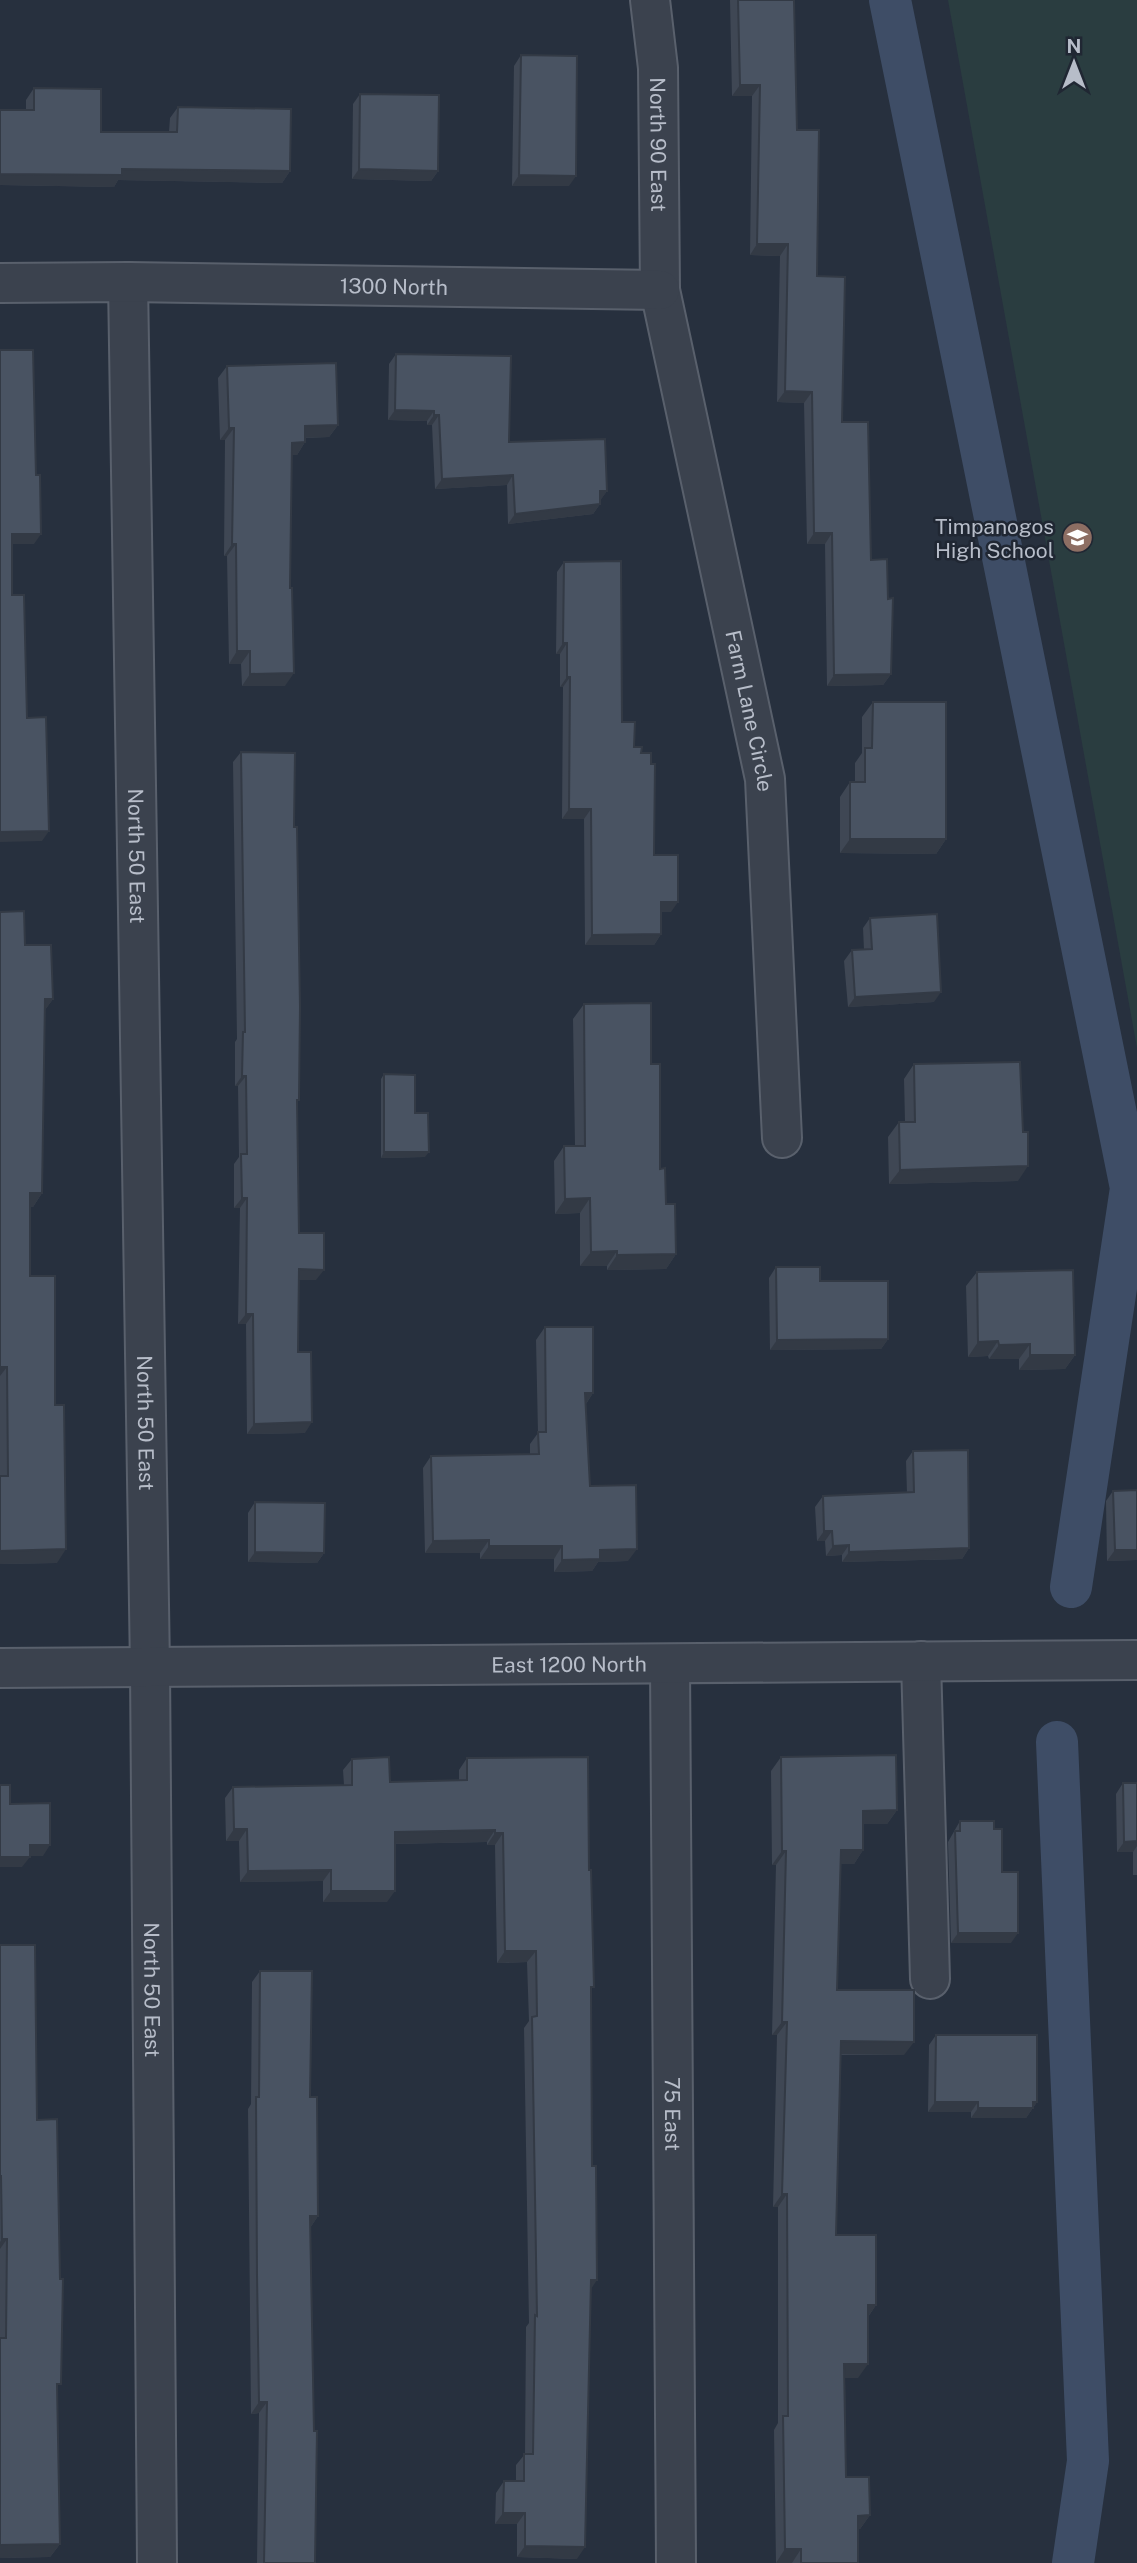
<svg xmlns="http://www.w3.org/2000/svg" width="1137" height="2563" viewBox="0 0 1137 2563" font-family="'Public Sans',sans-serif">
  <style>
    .green { fill: #2a3d40 }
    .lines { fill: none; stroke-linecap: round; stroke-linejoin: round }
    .canal { stroke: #3e4d66; stroke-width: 42 }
    .minor-casing { stroke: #59606c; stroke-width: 42 }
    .minor { stroke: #3b424e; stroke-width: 38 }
    .wall { fill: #3f4754 }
    .shaded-wall { fill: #333a45 }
    .building { fill: #495362; stroke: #333a45; stroke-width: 2 }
    .labels { text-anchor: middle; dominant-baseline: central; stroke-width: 5; stroke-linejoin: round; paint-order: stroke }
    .street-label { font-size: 21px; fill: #b7bdc9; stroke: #202733 }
    .poi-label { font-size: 21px; fill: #b7bdc9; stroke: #202733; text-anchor: end }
  </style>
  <rect width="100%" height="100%" fill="#27303e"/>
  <path class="green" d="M948,0H1137V1048Z"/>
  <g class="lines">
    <g class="canal">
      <path d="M890,0L1131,1188L1071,1587"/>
      <path d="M1057,1742L1088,2461L1073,2563"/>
    </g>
    <defs>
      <g id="minor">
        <path id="s1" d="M650,0L658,68L660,290L765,779L782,1138"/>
        <path id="s2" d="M128,282L150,1668L157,2563"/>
        <path id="s3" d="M0,283L128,282L660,290"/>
        <path d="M921,1661L930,1979"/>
        <path id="s4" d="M670,1664L676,2563"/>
        <path id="s5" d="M0,1668L1137,1660"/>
      </g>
    </defs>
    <use href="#minor" class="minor-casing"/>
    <use href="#minor" class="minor"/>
  </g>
  <g class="wall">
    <path d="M730,0H794L797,130L817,276L842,422L871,560L891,674L883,685L827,686L825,544H807L804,403L777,402L780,256L750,255L752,96H732Z"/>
    <path d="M521,55L569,186H512L514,66Z"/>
    <path d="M34,88L101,132H169L170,118L178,107L290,171L282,183L118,180L114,187L0,185V110H26V100Z"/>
    <path d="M360,94L438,171L431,181L352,179L353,104Z"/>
    <path d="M396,354L509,442L607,491L600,500V504L593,514L508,524L507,485L435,489L432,425H427V421L388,420L389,364Z"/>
    <path d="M227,366L338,425L329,437L305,438V442L297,455H292L285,686H242L241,664H229L227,556H224L225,440H220L218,378Z"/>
    <path d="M564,562L622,722L634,747L641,753L654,855L671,912H661V934L654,945H585L584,819H562L563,687H560V654H556L557,572Z"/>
    <path d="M873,702L946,839L936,854L840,853V797L850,782H855V763L862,753V717Z"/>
    <path d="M241,752L294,827L299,1233L316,1280H299L298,1352L305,1433L247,1434L246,1324H238L240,1208H234V1164L239,1157L238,1086H235V1042L237,1039L233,762Z"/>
    <path d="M0,912L25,945L53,999L44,1011L42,1193L33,1207H30V1276L57,1563L0,1564Z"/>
    <path d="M870,918L934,1002L848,1007L844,961L852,950H864L863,928Z"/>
    <path d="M584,1004L651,1064L660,1169L676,1254L666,1269L607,1270V1266H580V1213L555,1214L554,1161L564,1146H575L573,1019Z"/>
    <path d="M914,1064L1018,1181L889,1184L888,1137L899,1122H905L904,1079Z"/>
    <path d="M384,1074L415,1113L425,1157L381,1158V1079Z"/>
    <path d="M776,1267L820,1281L888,1339L881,1349L770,1350L769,1278Z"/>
    <path d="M977,1272L1075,1355L1065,1369L1019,1370V1359H989L988,1356L968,1357L966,1286Z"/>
    <path d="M545,1327L593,1393L586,1404L590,1486L628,1561L598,1562L592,1571L554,1572V1559H480V1553H425L423,1468L431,1456L530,1454V1444L538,1433L536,1340Z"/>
    <path d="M913,1451L969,1548L962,1559L842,1562V1555L826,1556L825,1541H817L815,1507L823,1496L907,1493L906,1461Z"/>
    <path d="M1137,1490V1560L1107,1561L1106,1501L1113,1491Z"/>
    <path d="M255,1502L324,1553L317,1563L248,1562V1513Z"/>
    <path d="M781,1757L897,1810L887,1824H863V1850L854,1864H840L837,1990L904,2055H841L836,2235L876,2305L868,2317L858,2378H845L846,2477L870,2515L860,2529H858V2563H776L774,2430L778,2423V2207H773L777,2035H772L776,1865H772L771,1771Z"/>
    <path d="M467,1758L591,1992V2289L577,2559L517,2557V2524H495L496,2493L504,2481H516V2465L525,2454L526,2327L529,2323L524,2028L529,2021L527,1962L497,1963L495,1845H487V1842L395,1844L387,1902H323V1881L240,1882L239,1841H226L225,1798L233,1787L344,1785L343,1770L352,1759L390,1782L459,1780V1770Z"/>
    <path d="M1123,1783H1137V1875H1133V1852H1117L1116,1794Z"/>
    <path d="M960,1821L994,1829L1002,1872L1011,1943H951L948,1842Z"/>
    <path d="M0,1945L37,2120L57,2389L60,2544L50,2557L0,2558Z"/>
    <path d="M260,1971L310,2097L318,2216L310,2228L315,2563H257L259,2413L251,2414L248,2109L251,2104L252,1982Z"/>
    <path d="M936,2035L1037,2102L1026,2118H971V2112H928L929,2045Z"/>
  </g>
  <g class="shaded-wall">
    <path d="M740,85H760L752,96H732Z"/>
    <path d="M122,169L290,171L282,183L118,180L114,187L0,185V174Z"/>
    <path d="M359,169L438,171L431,181L352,179Z"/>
    <path d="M519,175L576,176L569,186H512Z"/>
    <path d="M757,244H788L780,256L750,255Z"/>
    <path d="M785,391L812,392L804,403L777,402Z"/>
    <path d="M395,410L434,411L427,421L388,420Z"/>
    <path d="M434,415H439L432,425H427Z"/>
    <path d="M338,425L329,437L296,438L305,426Z"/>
    <path d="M229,428H234L225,440H220Z"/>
    <path d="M305,442L297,455H284L292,443Z"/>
    <path d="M513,475L507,485L435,489L442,479Z"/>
    <path d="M600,491H607L600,501Z"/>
    <path d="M600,504L593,514L508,524L515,514Z"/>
    <path d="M814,533H832L825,544H807Z"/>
    <path d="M12,534H41L34,544H5Z"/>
    <path d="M232,544H236L227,556H224Z"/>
    <path d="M563,643H567L560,654H556Z"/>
    <path d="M237,651H250L241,664H229Z"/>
    <path d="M294,673L285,686H242L250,674Z"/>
    <path d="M891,674L883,685L827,686L834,675Z"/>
    <path d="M567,677H570L563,687H560Z"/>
    <path d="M569,809H591L584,819H562Z"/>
    <path d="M49,831L42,841L0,842V832Z"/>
    <path d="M850,839H946L936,854L840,853Z"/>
    <path d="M661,902H678L671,912H653Z"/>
    <path d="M661,934L654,945H585L592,935Z"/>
    <path d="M941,992L934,1002L848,1007L855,997Z"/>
    <path d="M45,999H53L43,1013Z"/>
    <path d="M242,1076H246L238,1086H235Z"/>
    <path d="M384,1152H429L425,1157L381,1158Z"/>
    <path d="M1028,1166L1018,1181L889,1184L900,1170Z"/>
    <path d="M30,1193H42L33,1207H20Z"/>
    <path d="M242,1198H247L240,1208H234Z"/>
    <path d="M590,1198L580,1213L555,1214L565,1199Z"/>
    <path d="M617,1251L607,1266H580L591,1252Z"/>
    <path d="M676,1254L666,1269L607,1270L617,1255Z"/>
    <path d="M299,1269L324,1270L316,1280H292Z"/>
    <path d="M246,1314H253L246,1324H238Z"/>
    <path d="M888,1339L881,1349L770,1350L777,1340Z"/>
    <path d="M998,1341L988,1356L968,1357L978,1342Z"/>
    <path d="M1030,1344L1019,1359H989L999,1345Z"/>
    <path d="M1030,1355H1075L1065,1369L1019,1370Z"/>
    <path d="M0,1367H7L0,1376Z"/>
    <path d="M585,1393H593L585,1405Z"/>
    <path d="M312,1422L305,1433L247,1434L254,1424Z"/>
    <path d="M824,1531H832L825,1541H817Z"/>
    <path d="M489,1540L480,1553H425L433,1541Z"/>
    <path d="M849,1545L842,1555L826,1556L833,1546Z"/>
    <path d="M489,1546H562L554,1559H480Z"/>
    <path d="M969,1548L962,1559L842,1562L849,1552Z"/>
    <path d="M66,1549L57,1563L0,1564V1551Z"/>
    <path d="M637,1549L628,1561L598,1562L592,1571L554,1572L562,1560L600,1550Z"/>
    <path d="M1115,1550H1137V1560L1107,1561Z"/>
    <path d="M255,1552L324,1553L317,1563L248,1562Z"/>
    <path d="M897,1810L887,1824H853L863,1811Z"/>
    <path d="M234,1829H247L239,1841H226Z"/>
    <path d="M495,1830L487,1842L387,1844L395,1832Z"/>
    <path d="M495,1833H503L495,1845H487Z"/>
    <path d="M1137,1841V1846L1133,1852H1117L1124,1842Z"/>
    <path d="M30,1845H50L43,1856H22Z"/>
    <path d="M841,1850H863L854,1864H831Z"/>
    <path d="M782,1851H786L776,1865H772Z"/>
    <path d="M0,1857H30L22,1867H0Z"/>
    <path d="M331,1870L323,1881L240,1882L248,1871Z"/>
    <path d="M331,1891H395L387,1902H323Z"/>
    <path d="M958,1933H1018L1011,1943H951Z"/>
    <path d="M505,1951H536L527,1962L497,1963Z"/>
    <path d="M782,2022H787L777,2035H772Z"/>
    <path d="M841,2041L914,2042L904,2055L832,2054Z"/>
    <path d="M935,2102H978L971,2112H928Z"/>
    <path d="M1033,2102H1037L1026,2118H971L978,2108Z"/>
    <path d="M782,2194H787L778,2207H773Z"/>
    <path d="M310,2216H318L310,2228Z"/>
    <path d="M2,2239H7L0,2249V2242Z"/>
    <path d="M591,2280H597L589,2292Z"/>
    <path d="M868,2305H876L867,2318Z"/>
    <path d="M844,2364H868L858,2378H835Z"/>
    <path d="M259,2402H267L259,2413L251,2414Z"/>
    <path d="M503,2513H525L517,2524H495Z"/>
    <path d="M870,2515L860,2529H848L858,2516Z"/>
    <path d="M60,2544L50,2557L0,2558V2545Z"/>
    <path d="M525,2546L585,2547L577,2559L517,2557Z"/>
    <path d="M785,2549H801L792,2563H776Z"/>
  </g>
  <g class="building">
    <path d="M738,0H794L797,130H819L817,276L845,277L842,422H868L871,560L887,559L888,599L893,598L891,674L834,675L832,533H814L812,392L785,391L788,244H757L760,85H740Z"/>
    <path d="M521,55L577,56L576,176L519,175Z"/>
    <path d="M34,88L101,89V132H177L178,107L291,109L290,171L122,169V175L0,174V110H34Z"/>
    <path d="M360,94L439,95L438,171L359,169Z"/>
    <path d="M0,350H33L36,475H40L41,534H12V595H24L27,718L46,717L49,831L0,832Z"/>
    <path d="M396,354L511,356L509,442L605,439L607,491H600V504L515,514L513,475L442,479L439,415H434V411L395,410Z"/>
    <path d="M336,363L338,425L305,426V442L292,443L290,588H292L294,673L250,674V651H237L236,544H232L234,428H229L227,366Z"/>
    <path d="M621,561L622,722H635L634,747H642L641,753H651V764H655L654,855H678V902H661V934L592,935L591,809H569L570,677H567V643H563L564,562Z"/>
    <path d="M873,702H946V839H850V782H865V748H872Z"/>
    <path d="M241,752L295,753L294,827H297L300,1007L299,1100H297L299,1233H324V1270L299,1269L298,1352H311L312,1422L254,1424L253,1314H246L247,1198H242L241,1154H247L246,1076H242L243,1032H245Z"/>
    <path d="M24,911L25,945H51L53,999H45L42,1193H30V1276H55V1405H64L66,1549L0,1551V1476H8L7,1367H0V912Z"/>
    <path d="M937,914L941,992L855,997L852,950L872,949L870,918Z"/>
    <path d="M651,1003V1064H660V1169L665,1168L666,1204H675L676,1254L617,1255V1251L591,1252L590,1198L565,1199L564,1146H585L584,1004Z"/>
    <path d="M1020,1062L1023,1132H1028V1166L900,1170L899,1122H915L914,1064Z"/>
    <path d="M384,1074L415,1075V1113H428L429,1152H384Z"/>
    <path d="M776,1267H820V1281H888V1339L777,1340Z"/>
    <path d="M1073,1270L1075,1355H1030V1344L999,1345L998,1341L978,1342L977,1272Z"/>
    <path d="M545,1327H593V1393H585L590,1486L636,1485L637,1549L600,1550V1559L562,1560V1546H489V1540L433,1541L431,1456L539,1454L538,1432H546Z"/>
    <path d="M968,1450L969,1548L849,1552V1545L833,1546L832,1531H824L823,1496L914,1492L913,1451Z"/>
    <path d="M1137,1490V1550H1115L1113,1491Z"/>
    <path d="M255,1502L325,1503L324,1553L255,1552Z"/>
    <path d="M896,1755L897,1810L863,1811V1850H841L837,1990H914V2042L841,2041L836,2235H876V2305H868V2364H844L846,2477H869L870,2515L858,2516V2563H801V2549H785L783,2416H788L787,2194H782L787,2022H782L786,1851H782L781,1757Z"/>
    <path d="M389,1757L390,1782L467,1780V1758L588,1757L589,1870H591L594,1987H591L592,2166H596L597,2280H591L585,2547L525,2546V2513H503L504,2481H524V2454H533L535,2315L537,2316L532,2017L537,2016L536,1951H505L503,1833H495V1830L395,1832V1891H331V1870L248,1871L247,1829H234L233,1787L352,1785V1759Z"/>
    <path d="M1123,1783H1137V1841L1124,1842Z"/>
    <path d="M0,1785H10V1804L50,1803V1845H30V1857H0Z"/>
    <path d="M960,1821H994V1829H1002V1872H1018V1933H958L955,1831H960Z"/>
    <path d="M0,1945H35L37,2120L57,2119L60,2279H63L61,2384H57L60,2544L0,2545V2338H6L7,2239H2L1,2176H0Z"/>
    <path d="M260,1971H312L310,2097H317L318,2216H310L314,2431H317L315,2563H264L267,2402H259L257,2275L256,2097H259Z"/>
    <path d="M936,2035H1037V2102H1033V2108H978V2102H935Z"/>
  </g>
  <defs>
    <symbol id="school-disc" viewBox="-11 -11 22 22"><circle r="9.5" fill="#8d6e63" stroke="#202733"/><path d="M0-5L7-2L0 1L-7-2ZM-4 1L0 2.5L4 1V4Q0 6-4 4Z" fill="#fff"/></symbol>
  </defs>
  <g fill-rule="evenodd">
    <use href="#school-disc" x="1060" y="520" width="35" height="35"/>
  </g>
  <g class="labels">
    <g class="street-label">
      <text stroke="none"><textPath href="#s1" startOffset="145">North 90 East</textPath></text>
      <text stroke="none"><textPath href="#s3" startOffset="394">1300 North</textPath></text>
      <text stroke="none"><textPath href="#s1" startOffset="721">Farm Lane Circle</textPath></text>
      <text stroke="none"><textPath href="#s2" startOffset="574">North 50 East</textPath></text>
      <text stroke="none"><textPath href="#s2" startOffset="1141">North 50 East</textPath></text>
      <text stroke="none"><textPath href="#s5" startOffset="569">East 1200 North</textPath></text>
      <text stroke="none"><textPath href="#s2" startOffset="1708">North 50 East</textPath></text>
      <text stroke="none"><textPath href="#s4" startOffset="450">75 East</textPath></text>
    </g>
    <g class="poi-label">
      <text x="1054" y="526">Timpanogos<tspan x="1054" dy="24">High School</tspan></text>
    </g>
  </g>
  <g transform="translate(1074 63)" stroke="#202733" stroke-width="5" paint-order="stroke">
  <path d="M0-5L12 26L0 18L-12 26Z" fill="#b7bdc9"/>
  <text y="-10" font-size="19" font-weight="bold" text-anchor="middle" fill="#b7bdc9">N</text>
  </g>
</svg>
